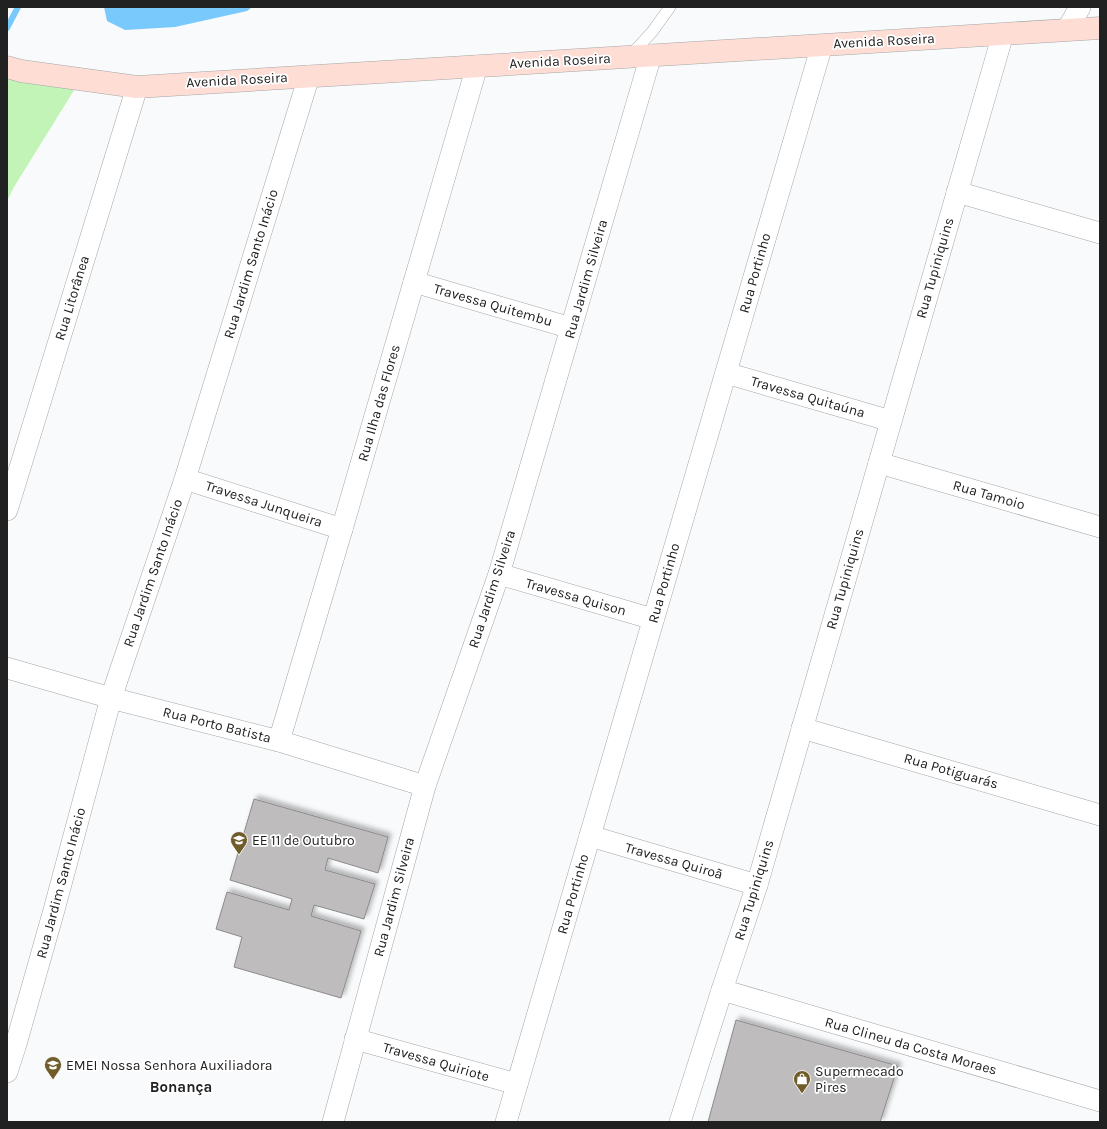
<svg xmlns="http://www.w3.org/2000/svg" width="1107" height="1129" viewBox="0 0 1107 1129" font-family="Karla,sans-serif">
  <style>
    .green { fill: #c3f4b7 }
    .water { fill: #7ac9fc }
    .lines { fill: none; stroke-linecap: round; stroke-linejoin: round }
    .stream { stroke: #7ac9fc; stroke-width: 6 }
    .building { fill: #bebcbd; stroke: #8c8a8b; filter: url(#shadow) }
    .lane-casing { stroke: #a5a6a8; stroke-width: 12 }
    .street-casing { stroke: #a5a6a8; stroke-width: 22 }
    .secondary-casing { stroke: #a5a6a8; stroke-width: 23 }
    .lane { stroke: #fff; stroke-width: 11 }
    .street { stroke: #fff; stroke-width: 21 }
    .secondary { stroke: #feded4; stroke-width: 22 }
    .labels { text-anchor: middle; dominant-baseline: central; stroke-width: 3.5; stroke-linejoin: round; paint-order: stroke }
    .street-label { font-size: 14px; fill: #212122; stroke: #fff }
    .poi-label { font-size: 14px; fill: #212122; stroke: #fff; text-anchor: start }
    .neighbourhood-label { font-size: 15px; font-weight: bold; fill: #212122; stroke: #fff }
  </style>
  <defs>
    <filter id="shadow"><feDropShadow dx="3.5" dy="-3.5" stdDeviation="2" flood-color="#0004"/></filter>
  </defs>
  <rect width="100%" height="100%" fill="#f9fafc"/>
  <path class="green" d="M7,68L81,79L14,187L7,201Z"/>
  <path class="water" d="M104,7H252L247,11L175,27L125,30L107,21Z"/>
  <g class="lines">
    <path class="stream" d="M7,28L18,7"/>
  </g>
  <g class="building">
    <path d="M254,799L388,837L378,873L328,858L325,870L375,884L364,919L314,905L311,916L361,931L341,998L234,967L242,937L216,929L227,892L289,910L292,899L230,880Z"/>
    <path d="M736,1020L898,1066L880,1122H708Z"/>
  </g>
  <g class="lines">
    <defs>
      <path id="lane" d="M630,56L652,32L670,7"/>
      <g id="street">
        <path d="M1067,30L1080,7"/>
        <path d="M957,192L1100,233"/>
        <path d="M414,282L571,328"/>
        <path d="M726,373L891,421"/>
        <path d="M879,463L1100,527"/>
        <path d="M185,479L342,529"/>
        <path d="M7,510L137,87"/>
        <path d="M499,574L653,619"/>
        <path d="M7,668L111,698L279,741L425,786"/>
        <path d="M802,728L1100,815"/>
        <path d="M279,741L342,529L477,66"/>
        <path d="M590,836L757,885"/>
        <path d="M722,990L1100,1101"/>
        <path d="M355,1039L517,1084"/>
        <path d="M7,1072L16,1044L54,910L111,698L185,479L309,76"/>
        <path d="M333,1122L425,786L499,574L651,55"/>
        <path d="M506,1122L822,45"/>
        <path d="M680,1122L722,990L757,885L1003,34"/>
      </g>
      <path id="secondary" d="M7,67L21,71L137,87L1100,28"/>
    </defs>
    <use href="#lane" class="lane-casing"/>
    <use href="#street" class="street-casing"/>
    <use href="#secondary" class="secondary-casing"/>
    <use href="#lane" class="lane"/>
    <use href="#street" class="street"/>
    <use href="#secondary" class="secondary"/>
  </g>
  <defs>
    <symbol id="school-pin" viewBox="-11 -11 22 30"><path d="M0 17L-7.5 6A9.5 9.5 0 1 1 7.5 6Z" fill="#705c2b" stroke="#fff"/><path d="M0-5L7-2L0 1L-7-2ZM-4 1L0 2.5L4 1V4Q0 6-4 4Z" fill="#fff"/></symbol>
    <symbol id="shop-pin" viewBox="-11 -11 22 30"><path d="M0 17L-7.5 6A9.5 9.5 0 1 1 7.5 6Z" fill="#705c2b" stroke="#fff"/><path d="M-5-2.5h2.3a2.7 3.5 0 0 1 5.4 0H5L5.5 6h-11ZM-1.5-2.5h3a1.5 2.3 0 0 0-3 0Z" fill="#fff"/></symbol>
  </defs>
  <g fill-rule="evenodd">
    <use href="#school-pin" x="229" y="830" width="20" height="27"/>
    <use href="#school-pin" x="43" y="1055" width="20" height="27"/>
    <use href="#shop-pin" x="792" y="1069" width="20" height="27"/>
  </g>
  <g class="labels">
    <g class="street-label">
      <text transform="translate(884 41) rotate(-3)">Avenida Roseira</text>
      <text transform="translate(560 61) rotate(-3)">Avenida Roseira</text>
      <text transform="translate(237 80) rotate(-3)">Avenida Roseira</text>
      <text transform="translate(251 264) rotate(-73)">Rua Jardim Santo Inácio</text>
      <text transform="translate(935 268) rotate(-74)">Rua Tupiniquins</text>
      <text transform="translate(755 273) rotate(-74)">Rua Portinho</text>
      <text transform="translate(586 279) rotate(-74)">Rua Jardim Silveira</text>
      <text transform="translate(72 298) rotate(-73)">Rua Litorânea</text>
      <text transform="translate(493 305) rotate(16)">Travessa Quitembu</text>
      <text transform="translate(808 397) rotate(16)">Travessa Quitaúna</text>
      <text transform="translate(379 403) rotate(-74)">Rua Ilha das Flores</text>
      <text transform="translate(989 495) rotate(16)">Rua Tamoio</text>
      <text transform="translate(264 504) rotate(18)">Travessa Junqueira</text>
      <text transform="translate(153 573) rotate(-71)">Rua Jardim Santo Inácio</text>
      <text transform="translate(845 579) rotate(-74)">Rua Tupiniquins</text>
      <text transform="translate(664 583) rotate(-74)">Rua Portinho</text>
      <text transform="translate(492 589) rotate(-72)">Rua Jardim Silveira</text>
      <text transform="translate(576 597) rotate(16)">Travessa Quison</text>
      <text transform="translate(217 725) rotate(14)">Rua Porto Batista</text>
      <text transform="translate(951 771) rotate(16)">Rua Potiguarás</text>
      <text transform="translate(674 861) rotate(16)">Travessa Quiroã</text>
      <text transform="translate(61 883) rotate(-75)">Rua Jardim Santo Inácio</text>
      <text transform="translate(754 890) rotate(-73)">Rua Tupiniquins</text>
      <text transform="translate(573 894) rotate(-74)">Rua Portinho</text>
      <text transform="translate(394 897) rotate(-75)">Rua Jardim Silveira</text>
      <text transform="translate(911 1046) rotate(16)">Rua Clineu da Costa Moraes</text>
      <text transform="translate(436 1062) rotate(16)">Travessa Quiriote</text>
    </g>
    <g class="poi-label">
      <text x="252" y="840">EE 11 de Outubro</text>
      <text x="66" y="1065">EMEI Nossa Senhora Auxiliadora</text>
      <text x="815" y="1071">Supermecado<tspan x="815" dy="16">Pires</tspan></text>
    </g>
    <g class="neighbourhood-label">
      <text x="181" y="1087">Bonança</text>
    </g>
  </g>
  <rect width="1107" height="1129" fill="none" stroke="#212122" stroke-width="16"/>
</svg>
